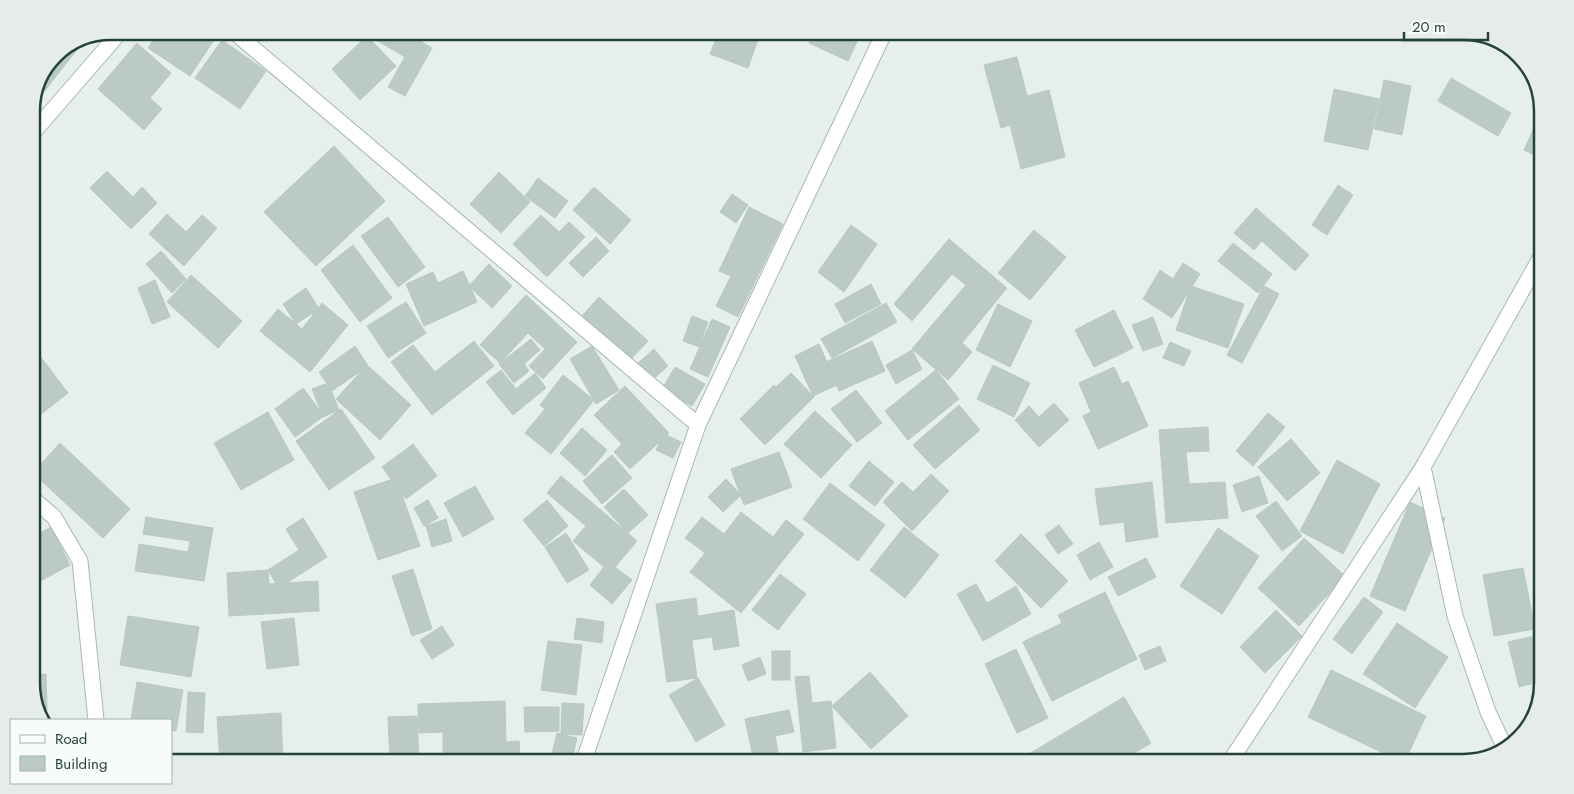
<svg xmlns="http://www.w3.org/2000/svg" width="1574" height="794" viewBox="0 0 1574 794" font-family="Jost,sans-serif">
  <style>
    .building { fill: #bbcac4; stroke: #b8c9c2 }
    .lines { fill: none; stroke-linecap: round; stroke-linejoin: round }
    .street-casing { stroke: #a8b8b2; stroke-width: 17 }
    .street { stroke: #fff; stroke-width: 15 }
    .rim { fill: none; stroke: #24423a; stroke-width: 2.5 }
  </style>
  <rect width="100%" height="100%" fill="#e6efeb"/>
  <g class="building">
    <path d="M159,31H220L190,76L148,48Z"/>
    <path d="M367,31H403L432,48L405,96L388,87L405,57L366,34Z"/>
    <path d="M719,31H761L748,68L710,54Z"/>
    <path d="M815,31H862L848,61L809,43Z"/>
    <path d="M1258,31H1280L1277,38Z"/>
    <path d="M367,36L396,66L360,100L332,69Z"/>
    <path d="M222,40L266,71L240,109L195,78Z"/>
    <path d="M82,43L40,97L37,94L55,55Z"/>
    <path d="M137,43L171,73L150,98L162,109L144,130L98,89Z"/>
    <path d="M1017,57L1027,96L1049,90L1065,157L1021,169L1010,125L1001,128L984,65Z"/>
    <path d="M1451,78L1511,113L1498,136L1438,101Z"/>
    <path d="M1384,80L1411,86L1402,135L1374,129Z"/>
    <path d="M1334,89L1379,99L1368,150L1324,141Z"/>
    <path d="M1543,108V159L1524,150Z"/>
    <path d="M334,146L385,201L316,266L264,212Z"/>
    <path d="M107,171L133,197L142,187L157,203L131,229L90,188Z"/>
    <path d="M499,172L530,202L501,233L470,204Z"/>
    <path d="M538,178L568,201L555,218L525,196Z"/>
    <path d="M1338,185L1353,195L1327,235L1312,225Z"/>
    <path d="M594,187L631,220L610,244L573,210Z"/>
    <path d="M732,194L748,205L736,223L720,212Z"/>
    <path d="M749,207L783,224L738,317L716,306L731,276L719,271Z"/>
    <path d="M1256,208L1309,255L1295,271L1262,241L1254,250L1234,233Z"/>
    <path d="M167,214L186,232L202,215L217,228L184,266L149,234Z"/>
    <path d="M541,215L559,232L569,222L585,237L547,277L513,244Z"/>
    <path d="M388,217L425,267L398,287L361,236Z"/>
    <path d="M851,225L877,244L844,292L818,272Z"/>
    <path d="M1034,230L1066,257L1030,300L998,273Z"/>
    <path d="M596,237L609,251L583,277L569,263Z"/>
    <path d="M949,239L1007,288L962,343L972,352L948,380L912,349L966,285L952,274L912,321L894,304Z"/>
    <path d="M1233,243L1272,274L1258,293L1218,261Z"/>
    <path d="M353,245L392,298L360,322L321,270Z"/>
    <path d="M161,251L186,279L172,293L146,264Z"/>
    <path d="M1183,263L1200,274L1172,318L1143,299L1160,270L1173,279Z"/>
    <path d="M489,264L512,286L492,308L469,286Z"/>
    <path d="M463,271L477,302L424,326L406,284L433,272L438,283Z"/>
    <path d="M191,275L242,321L218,348L167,302Z"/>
    <path d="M155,280L170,317L152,324L138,288Z"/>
    <path d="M871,284L881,304L845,323L835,304Z"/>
    <path d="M1191,286L1244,304L1228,348L1176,330Z"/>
    <path d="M1264,286L1279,294L1242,363L1227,355Z"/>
    <path d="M306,288L319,309L296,324L283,304Z"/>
    <path d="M526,295L577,342L543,379L529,366L545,349L528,333L500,363L480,345Z"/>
    <path d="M599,297L648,341L630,360L582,316Z"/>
    <path d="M406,302L426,333L388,358L367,326Z"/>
    <path d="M322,303L348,325L310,372L260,331L278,309L302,329Z"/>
    <path d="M886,303L897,322L832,358L821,339Z"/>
    <path d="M998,304L1032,321L1010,367L976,350Z"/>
    <path d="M1114,310L1133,348L1094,367L1075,330Z"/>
    <path d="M692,316L708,322L699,347L683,341Z"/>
    <path d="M1153,317L1163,344L1143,351L1132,325Z"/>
    <path d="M712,319L730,327L708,377L690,369Z"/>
    <path d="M531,339L540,350L524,364L529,371L514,383L499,364Z"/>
    <path d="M474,341L494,366L432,415L391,362L413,345L435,372Z"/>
    <path d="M872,341L885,371L839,391L826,362Z"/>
    <path d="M1170,342L1191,351L1184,366L1163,358Z"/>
    <path d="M819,344L837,385L813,396L795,356Z"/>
    <path d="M355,346L368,366L332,391L319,372Z"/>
    <path d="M592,346L619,390L596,404L570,359Z"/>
    <path d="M654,349L668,366L651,381L637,364Z"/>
    <path d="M912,350L922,369L896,384L886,365Z"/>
    <path d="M40,356L68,393L31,422V362Z"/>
    <path d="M367,365L411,405L380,440L336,399Z"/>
    <path d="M993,365L1030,383L1014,417L977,399Z"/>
    <path d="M675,367L705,384L692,406L662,389Z"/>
    <path d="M1114,367L1122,384L1128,381L1148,426L1098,449L1083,416L1091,412L1079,383Z"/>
    <path d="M501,370L516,389L535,373L546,388L513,415L486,382Z"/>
    <path d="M936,370L959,399L908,440L885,411Z"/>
    <path d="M791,373L814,397L765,445L740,419L774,385L776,387Z"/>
    <path d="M563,375L594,400L551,454L525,433L545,409L540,405Z"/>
    <path d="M328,383L339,410L323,417L312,389Z"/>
    <path d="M625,386L669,433L630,469L614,452L622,444L594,415Z"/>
    <path d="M303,388L324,416L295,437L275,409Z"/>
    <path d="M856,390L882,423L857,442L831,409Z"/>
    <path d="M1054,403L1069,420L1039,447L1015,420L1029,406L1039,417Z"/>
    <path d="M959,405L980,430L935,469L913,445Z"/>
    <path d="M341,409L375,458L329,490L296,441Z"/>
    <path d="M815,411L852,445L821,478L784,444Z"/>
    <path d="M268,412L294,460L241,490L214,443Z"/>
    <path d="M1268,413L1285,427L1253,466L1236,451Z"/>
    <path d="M1208,427L1209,451L1186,452L1189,484L1225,482L1228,518L1166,523L1159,430Z"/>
    <path d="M582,428L607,450L585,476L560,453Z"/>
    <path d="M664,434L681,442L673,458L656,450Z"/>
    <path d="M1291,439L1320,473L1287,501L1258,467Z"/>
    <path d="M60,443L130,509L103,538L33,473Z"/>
    <path d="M413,444L437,476L406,499L382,467Z"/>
    <path d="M779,452L792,487L744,505L731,469Z"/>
    <path d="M612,455L632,478L602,504L583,481Z"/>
    <path d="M1337,460L1380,484L1343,554L1300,531Z"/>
    <path d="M869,461L894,482L875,506L849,486Z"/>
    <path d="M931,474L949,491L912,531L883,502L902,482L913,492Z"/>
    <path d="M561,476L637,541L615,567L632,580L612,604L590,585L604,567L573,541L586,526L547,493Z"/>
    <path d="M1259,476L1268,503L1242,512L1233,485Z"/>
    <path d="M396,478L420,546L378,560L354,492Z"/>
    <path d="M726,479L741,495L723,512L708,497Z"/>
    <path d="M1152,482L1158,537L1126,542L1124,522L1100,525L1095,489Z"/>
    <path d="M830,483L885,525L858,561L803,519Z"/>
    <path d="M475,486L494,519L463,537L444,503Z"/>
    <path d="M624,489L648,515L628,533L604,507Z"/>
    <path d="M428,500L438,518L424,526L414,508Z"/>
    <path d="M547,500L568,526L544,546L523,520Z"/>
    <path d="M1276,501L1302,536L1282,551L1256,516Z"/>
    <path d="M1410,502L1445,518L1405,611L1370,596Z"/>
    <path d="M741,512L773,537L786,520L804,534L741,613L690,572L705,553L685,538L702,517L724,534Z"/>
    <path d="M146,517L213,528L204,581L135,571L139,544L188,552L190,541L143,534Z"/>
    <path d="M303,518L327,557L279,588L268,570L299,550L286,529Z"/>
    <path d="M446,519L452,541L432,547L426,526Z"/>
    <path d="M1059,525L1073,544L1058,554L1045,535Z"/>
    <path d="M51,527L70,565L31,586V538Z"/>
    <path d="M904,527L939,555L905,598L870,570Z"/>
    <path d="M1218,528L1259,556L1222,614L1180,586Z"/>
    <path d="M566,533L589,570L567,583L545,547Z"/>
    <path d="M1021,534L1068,581L1041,608L995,561Z"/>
    <path d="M1304,538L1345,576L1299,626L1258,588Z"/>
    <path d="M1099,542L1113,567L1090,580L1077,555Z"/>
    <path d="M1146,558L1156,577L1118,596L1108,577Z"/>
    <path d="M1523,568L1535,629L1494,636L1483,575Z"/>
    <path d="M413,569L432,629L412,636L392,576Z"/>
    <path d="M268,570L269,584L318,581L319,611L229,616L227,573Z"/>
    <path d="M780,574L806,594L778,630L752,610Z"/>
    <path d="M976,584L987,603L1016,586L1031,614L983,641L957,594Z"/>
    <path d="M1105,592L1137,659L1052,701L1023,642L1062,623L1058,615Z"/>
    <path d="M1364,597L1383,612L1352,654L1333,639Z"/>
    <path d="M696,598L698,616L734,610L739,646L714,650L712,637L692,640L697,678L667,682L656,604Z"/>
    <path d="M1276,610L1302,636L1265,673L1240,647Z"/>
    <path d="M128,616L199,627L191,677L120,665Z"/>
    <path d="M294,618L299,665L267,669L261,622Z"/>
    <path d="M577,618L604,622L602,643L574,639Z"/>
    <path d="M1397,623L1448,657L1415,708L1363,674Z"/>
    <path d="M442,626L454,645L432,659L420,640Z"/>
    <path d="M1543,634V681L1519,687L1508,642Z"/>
    <path d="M548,641L582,645L576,695L541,690Z"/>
    <path d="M1160,646L1166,661L1145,670L1139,655Z"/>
    <path d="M1016,649L1048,718L1017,733L985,664Z"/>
    <rect x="772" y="651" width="18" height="29"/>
    <path d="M760,657L766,674L748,681L742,665Z"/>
    <path d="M1331,670L1426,716L1404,763L1308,717Z"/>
    <path d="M870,672L908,716L871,749L832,706Z"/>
    <path d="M46,674L47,710L39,711L31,688V675Z"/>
    <path d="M809,676L812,703L831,701L836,748L803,752L795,677Z"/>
    <path d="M698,678L725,725L696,742L669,695Z"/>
    <path d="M137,682L183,690L176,731L171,730V720H131Z"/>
    <path d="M188,692L205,693L203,733L186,732Z"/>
    <path d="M1124,697L1151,743L1118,763H1014Z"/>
    <path d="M505,701L506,742L519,741L520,763H443V732L419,733L418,704Z"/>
    <path d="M562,703L584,704L582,735L561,734Z"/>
    <path d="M524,707H559V731L525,732Z"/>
    <path d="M789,710L794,732L775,736L778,752L753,757L745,719Z"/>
    <path d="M281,713L283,763H220L217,717Z"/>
    <path d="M417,716L419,763H390L388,717Z"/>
    <path d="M557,733L577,738L571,763L551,758Z"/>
    <path d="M1510,743L1507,749L1463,763H1440Z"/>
    <path d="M782,757V763H751V761Z"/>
  </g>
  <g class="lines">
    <defs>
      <g id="street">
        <path d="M233,31L698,425"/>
        <path d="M31,135L121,31"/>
        <path d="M1423,467L1455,616L1488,712L1506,750"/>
        <path d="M31,497L54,517L80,561L96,720"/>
        <path d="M583,763L698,425L885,31"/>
        <path d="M1229,763L1423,467L1543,253"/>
      </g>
    </defs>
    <use href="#street" class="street-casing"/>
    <use href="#street" class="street"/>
  </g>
  <path d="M0 0H1574V794H0ZM111 40H1463A71 71 0 0 1 1534 111V683A71 71 0 0 1 1463 754H111A71 71 0 0 1 40 683V111A71 71 0 0 1 111 40Z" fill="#e6ecea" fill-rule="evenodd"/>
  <path class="rim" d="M111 40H1463A71 71 0 0 1 1534 111V683A71 71 0 0 1 1463 754H111A71 71 0 0 1 40 683V111A71 71 0 0 1 111 40Z"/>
  <rect x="10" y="719" width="162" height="65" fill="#f7fbf9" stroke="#a3b1ad"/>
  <rect x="20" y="735" width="25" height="8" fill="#ffffff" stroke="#a3b1ad"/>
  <text x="55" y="744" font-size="15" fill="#24423a">Road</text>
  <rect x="20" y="756" width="25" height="15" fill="#bbcac4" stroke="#a3b1ad"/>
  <text x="55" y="769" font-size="15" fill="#24423a">Building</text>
  <path d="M1404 32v8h84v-8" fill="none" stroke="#24423a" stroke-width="2.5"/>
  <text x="1412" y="32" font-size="15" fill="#24423a" stroke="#f7fbf9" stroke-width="4" paint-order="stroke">20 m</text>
</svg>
